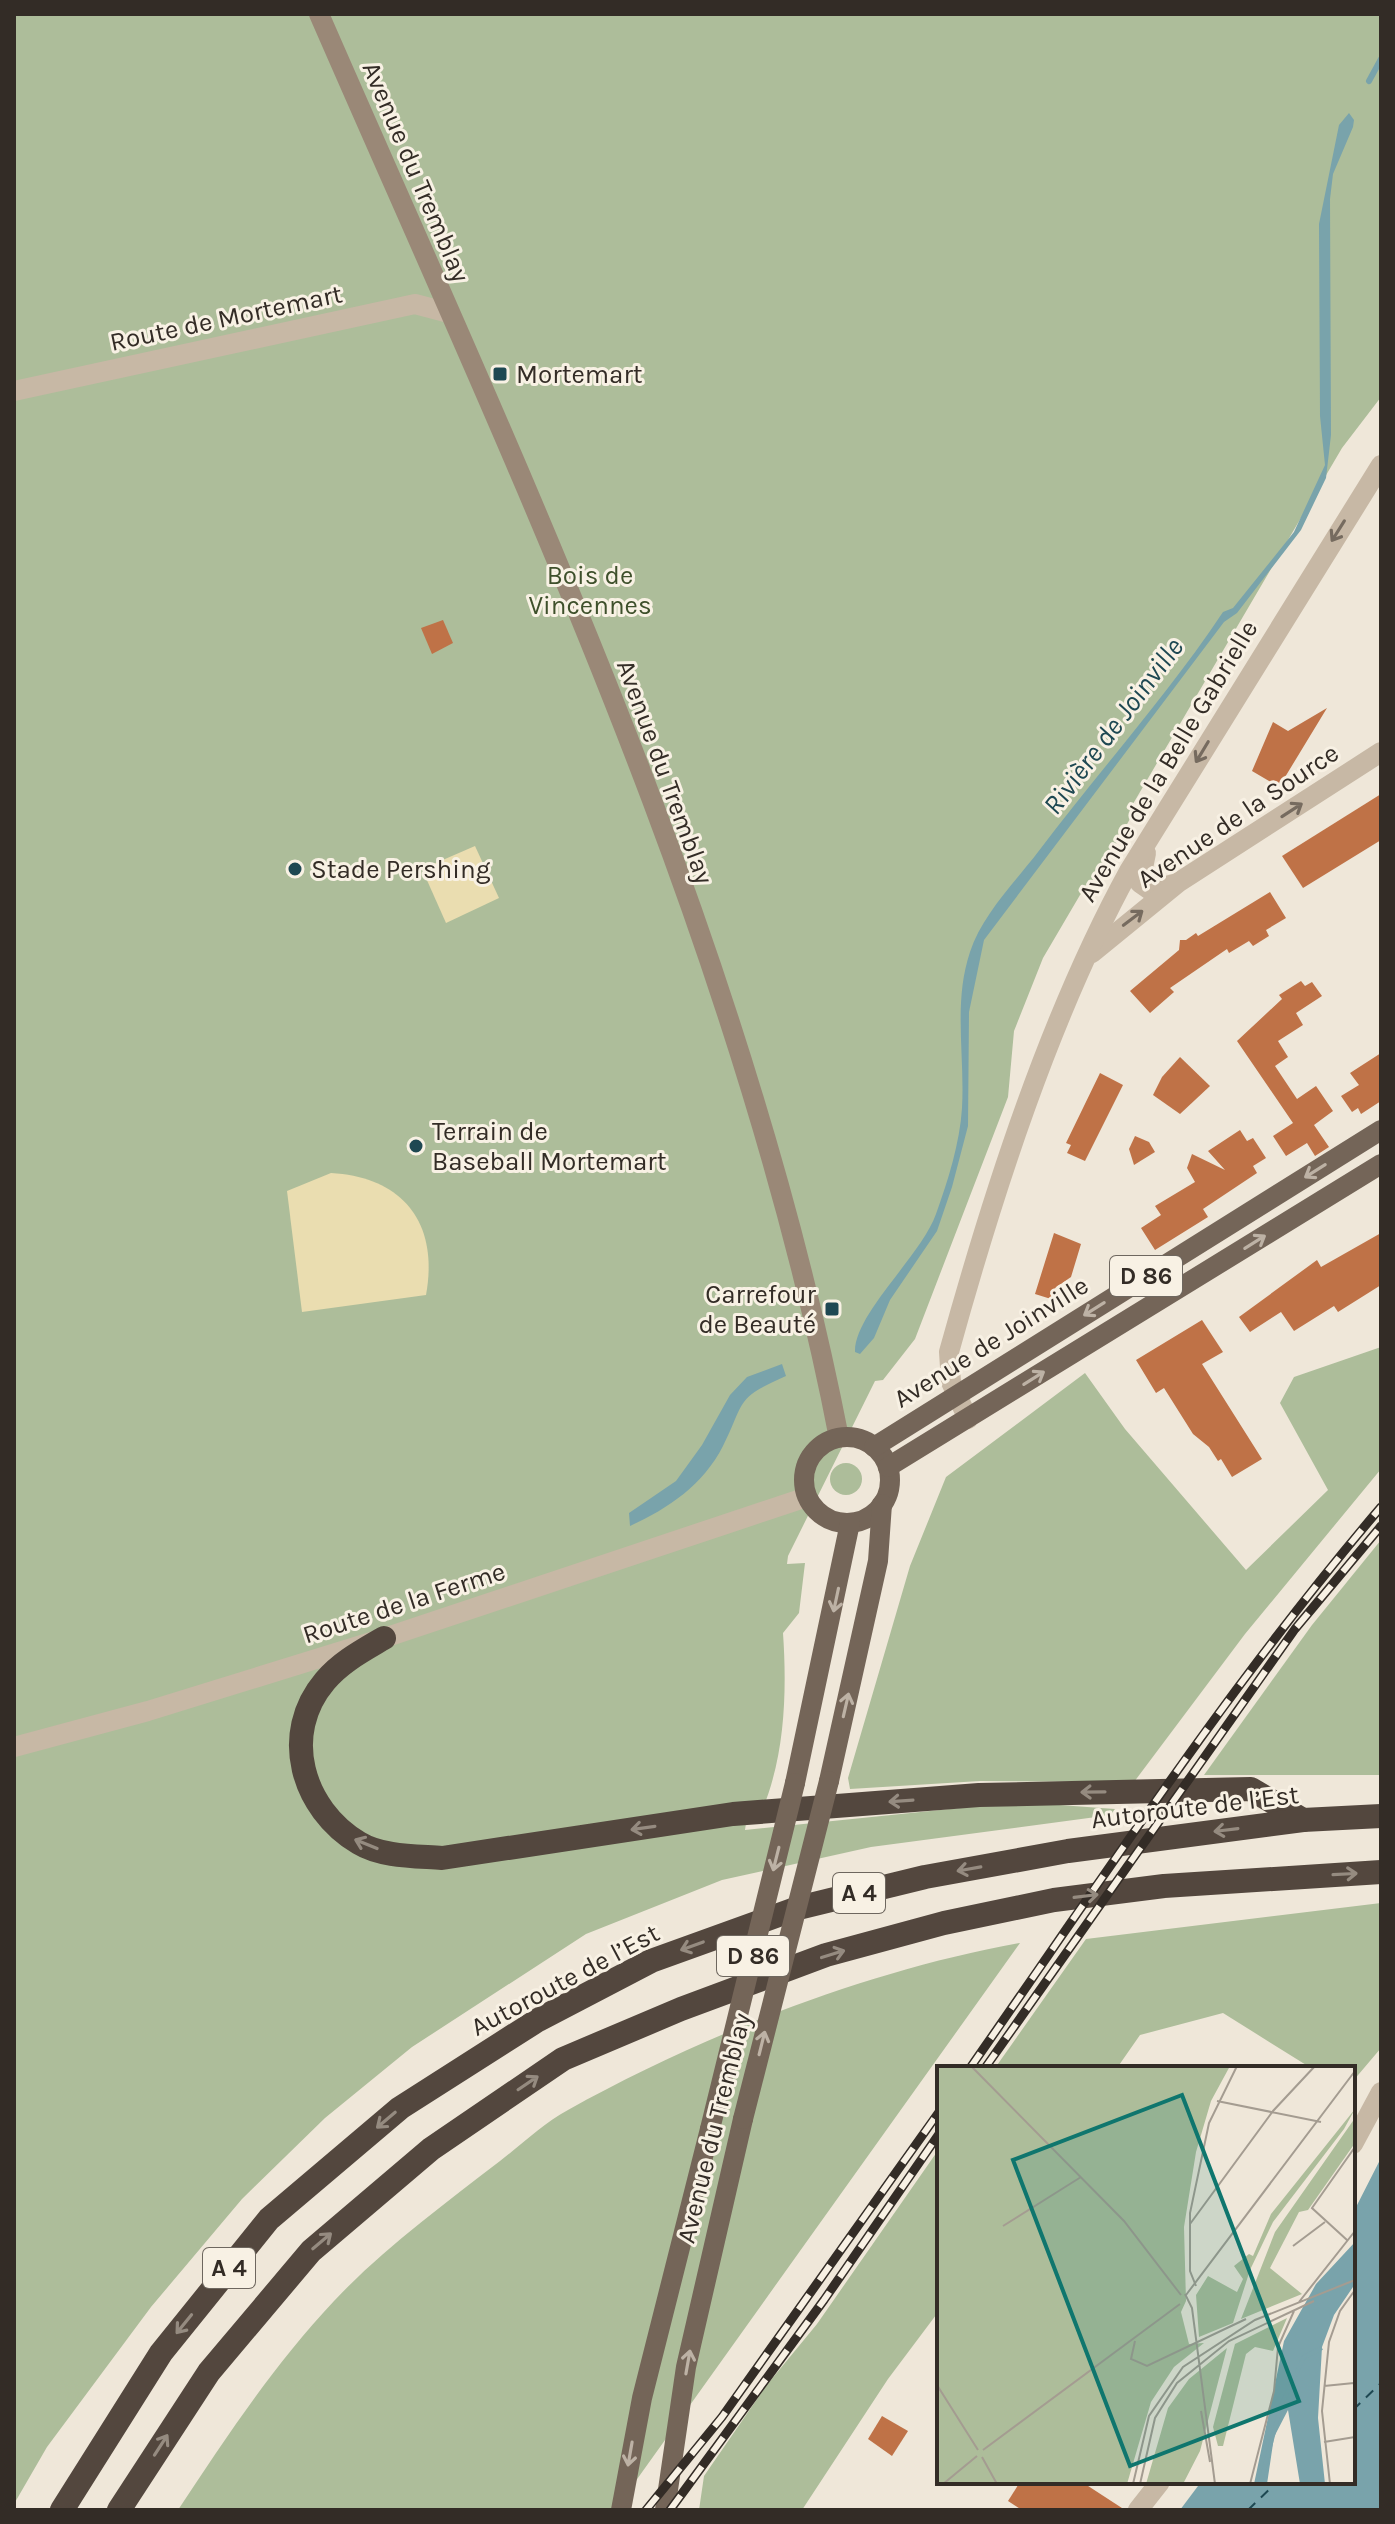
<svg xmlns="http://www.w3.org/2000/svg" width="1395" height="2524" viewBox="0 0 1395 2524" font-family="Karla,sans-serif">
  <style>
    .green { fill: #adbd9a }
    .sand { fill: #eaddb0 }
    .water { fill: #79a3ab }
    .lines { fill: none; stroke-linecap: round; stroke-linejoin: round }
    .stream { stroke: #79a3ab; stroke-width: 6 }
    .ferry { stroke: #1e4852; stroke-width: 2; stroke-dasharray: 10 8; stroke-linecap: butt }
    .building { fill: #bf7247 }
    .street { stroke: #c7b8a5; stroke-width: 20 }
    .secondary { stroke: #9a8877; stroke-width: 20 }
    .primary { stroke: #746558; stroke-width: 20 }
    .highway { stroke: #53473e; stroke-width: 24 }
    .rail-casing { stroke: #332c26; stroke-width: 9 }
    .rail { stroke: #f8f1e4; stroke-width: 6; stroke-dasharray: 18; stroke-linecap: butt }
    .primary-bridge { stroke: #746558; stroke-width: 20 }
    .oneway { stroke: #766b5f }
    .oneway2 { stroke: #bdb2a5 }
    .oneway3 { stroke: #958b80 }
    .poi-dot { fill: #1e4852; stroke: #f8f1e4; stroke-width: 3 }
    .labels { text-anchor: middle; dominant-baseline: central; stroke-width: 6; stroke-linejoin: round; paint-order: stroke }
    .shield { fill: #f8f1e4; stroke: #6e675f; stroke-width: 2 }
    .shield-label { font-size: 24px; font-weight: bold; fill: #332c26 }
    .street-label { font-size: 26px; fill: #332c26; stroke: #f8f1e4 }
    .poi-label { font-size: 26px; fill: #332c26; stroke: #f8f1e4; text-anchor: start }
    .park-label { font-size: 26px; fill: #3e502b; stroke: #f8f1e4 }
    .water-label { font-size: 28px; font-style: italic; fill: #1e4852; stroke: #f8f1e4 }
    .inset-river { fill: none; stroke: #79a3ab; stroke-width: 4 }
    .inset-road { fill: none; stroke: #a49c91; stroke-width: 2 }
    .view { fill: #0f766e; fill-opacity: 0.15; stroke: #0f766e; stroke-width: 4 }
    .inset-edge { fill: none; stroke: #332c26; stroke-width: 4 }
  </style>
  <rect width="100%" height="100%" fill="#efe7d9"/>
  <g class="green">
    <path d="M14,14H1381V397L1342,448L1130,809L1131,817L1101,871L1080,895L1043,958L1014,1031L1008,1097L915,1339L883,1380L875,1381L788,1556L787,1564L805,1563L799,1613L783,1633C787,1691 785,1754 763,1808L749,1803L745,1830L1018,1802L1115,1809L1111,1815L871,1847L722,1880L586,1934L412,2047L325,2118L242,2199L151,2307L47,2447L14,2504Z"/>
    <path d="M1381,1347V1469L1245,1634L1134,1782L980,1781L850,1789L848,1778L910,1566L946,1477L1085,1373L1125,1429L1246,1570L1328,1490L1280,1403L1294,1377Z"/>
    <circle cx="846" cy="1479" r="16"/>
    <path d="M1381,1540V1775H1204L1312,1625Z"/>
    <path d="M1381,1903V2048L1353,2081V2068H1311L1223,2013L1140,2035L1117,2068H995L1086,1939Z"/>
    <path d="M1020,1943L615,2510H178C226,2437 274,2365 334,2301C383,2249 443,2205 500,2161C522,2144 544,2123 568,2110C702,2035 869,1970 1020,1943Z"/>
    <path d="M939,2149V2311L888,2379L802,2510H699L704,2476L766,2386L817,2324Z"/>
  </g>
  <g class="sand">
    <path d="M475,846L499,898L446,923L422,869Z"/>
    <path d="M331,1173C404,1177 439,1224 426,1295L302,1312L287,1191Z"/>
  </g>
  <g class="water">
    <path d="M1349,113L1354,120L1353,127L1333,174L1330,199L1331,435L1326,478L1301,530L1237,613L1224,622L984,940L969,1012L968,1126L952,1187L937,1231L890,1300L874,1338L860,1354L855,1352C854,1314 921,1256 936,1214C948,1181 960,1142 962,1108C965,1055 953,1003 970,952C982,915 1015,882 1038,852C1099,771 1167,696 1223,612L1233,608L1294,532L1325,465L1320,416L1319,224L1339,125Z"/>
    <path d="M782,1364L786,1376C734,1399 746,1400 723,1446C703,1485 669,1508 630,1526L629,1513L676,1481L702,1445L730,1395L747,1377Z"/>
    <path d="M1381,2158V2510H1180L1201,2482H1353V2213Z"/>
  </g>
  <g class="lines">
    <path class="stream" d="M1369,81L1381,59"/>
    <g class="ferry">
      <path d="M1353,2410L1381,2383"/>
      <path d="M1248,2510L1277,2482"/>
    </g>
  </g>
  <g class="building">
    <path d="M443,620L453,643L432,654L421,628Z"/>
    <path d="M1327,708L1279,787L1252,771L1273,722L1288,731Z"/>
    <path d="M1381,794V840L1303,888L1282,856Z"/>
    <path d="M1270,892L1286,918L1266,930L1269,936L1253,946L1249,941L1229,953L1227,949L1170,988L1174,992L1150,1013L1130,991L1179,950L1180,940H1186L1196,933L1198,936Z"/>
    <path d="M1301,981L1305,986L1312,982L1322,996L1296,1013L1303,1025L1278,1041L1288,1057L1275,1066L1297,1099L1316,1086L1333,1111L1314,1125L1329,1147L1315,1156L1307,1143L1286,1156L1273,1136L1293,1123L1237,1041L1282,999L1279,995Z"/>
    <path d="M1381,1053V1101L1361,1114L1358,1108L1352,1112L1341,1096L1359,1085L1350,1073Z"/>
    <path d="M1180,1057L1210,1086L1180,1114L1153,1095L1162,1077Z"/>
    <path d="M1100,1073L1123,1085L1085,1161L1067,1153L1071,1145L1066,1143Z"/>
    <path d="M1240,1130L1247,1141L1253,1138L1266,1158L1253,1166L1257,1173L1203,1209L1208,1217L1155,1250L1141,1228L1161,1215L1155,1206L1195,1182L1187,1168L1192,1154L1225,1170L1208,1151Z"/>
    <path d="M1135,1136L1149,1142L1155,1152L1134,1165L1129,1149Z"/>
    <path d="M1054,1233L1081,1244L1071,1277L1055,1288L1051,1299L1035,1294Z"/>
    <path d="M1381,1233V1285L1338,1312L1334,1306L1294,1331L1281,1312L1250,1332L1239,1317L1317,1260L1321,1267Z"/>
    <path d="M1202,1320L1223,1352L1202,1364L1262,1459L1232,1477L1221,1459L1218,1461L1209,1447L1193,1434L1164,1388L1156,1393L1136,1360Z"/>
    <path d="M882,2416L908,2431L892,2456L868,2439Z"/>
    <path d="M1020,2482H1082L1125,2510H1022L1008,2501Z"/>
  </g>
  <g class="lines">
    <g class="street">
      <path d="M14,391L415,304L449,313"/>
      <path d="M1146,853L1140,883L1150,890L1174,884"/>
      <path d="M1092,953L1179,882L1381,752"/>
      <path d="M968,1419L951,1382L949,1352C993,1193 1050,1015 1129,871L1381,465"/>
      <path d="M14,1747L148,1711L384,1638L807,1497"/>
      <path d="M1353,2144L1381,2092"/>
      <path d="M1138,2510L1160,2482"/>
    </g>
    <path class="secondary" d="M319,14C520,475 743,942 839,1438"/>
    <g class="primary">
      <circle cx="847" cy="1480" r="43"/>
      <path d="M874,1447L1381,1130"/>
      <path d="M888,1467L1381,1164"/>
      <path d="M829,1781L878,1561L882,1504"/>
      <path d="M795,1783L850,1523"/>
      <path d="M621,2510L642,2398L710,2129"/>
      <path d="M665,2510L686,2367L743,2119"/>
    </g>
    <g class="highway">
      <path d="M384,1638C362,1651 341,1662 325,1681C280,1734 302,1809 359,1843C382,1857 416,1856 442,1858L733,1814L979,1795L1251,1789L1303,1820"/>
      <path d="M62,2510L161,2353L269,2219L400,2108L538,2020L651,1961L798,1908L925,1877L1068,1851L1303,1820L1381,1816"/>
      <path d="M119,2510L209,2372L311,2251L431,2149L563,2059L681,2009L826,1955L944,1923L1054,1900L1164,1886L1381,1872"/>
    </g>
    <defs>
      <g id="rail">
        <path d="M970,2068C1103,1878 1230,1684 1381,1507"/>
        <path d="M985,2068L1295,1629L1381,1526"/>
        <path d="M646,2510L722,2417L939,2112"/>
        <path d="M670,2510L824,2300L939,2134"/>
      </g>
    </defs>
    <use href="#rail" class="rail-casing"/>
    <use href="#rail" class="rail"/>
    <g class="primary-bridge">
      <path d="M743,2119L829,1781"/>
      <path d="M710,2129L795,1783"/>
    </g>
  </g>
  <defs><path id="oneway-shaft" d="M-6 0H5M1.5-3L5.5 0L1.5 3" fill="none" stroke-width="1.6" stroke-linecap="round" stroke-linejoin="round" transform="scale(2)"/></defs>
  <g class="oneway">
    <use href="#oneway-shaft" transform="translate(1338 531) rotate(122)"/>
    <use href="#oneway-shaft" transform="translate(1202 752) rotate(121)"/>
    <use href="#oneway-shaft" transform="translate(1292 810) rotate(-33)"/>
    <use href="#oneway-shaft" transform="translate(1133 918) rotate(-37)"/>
  </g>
  <g class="oneway2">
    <use href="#oneway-shaft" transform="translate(1315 1171) rotate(148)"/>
    <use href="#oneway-shaft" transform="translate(1255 1242) rotate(-32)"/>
    <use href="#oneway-shaft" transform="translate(1094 1309) rotate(148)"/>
    <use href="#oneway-shaft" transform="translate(1034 1378) rotate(-32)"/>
    <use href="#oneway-shaft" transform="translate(836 1600) rotate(102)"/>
    <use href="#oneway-shaft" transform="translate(846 1705) rotate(-77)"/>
    <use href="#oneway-shaft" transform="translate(776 1859) rotate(104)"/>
    <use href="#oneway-shaft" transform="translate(762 2043) rotate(-76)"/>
    <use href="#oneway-shaft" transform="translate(688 2362) rotate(-80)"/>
    <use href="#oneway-shaft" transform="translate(630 2454) rotate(100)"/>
  </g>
  <g class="oneway3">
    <use href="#oneway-shaft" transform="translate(1093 1792) rotate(179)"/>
    <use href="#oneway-shaft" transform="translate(901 1801) rotate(176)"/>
    <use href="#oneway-shaft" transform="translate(643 1828) rotate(172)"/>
    <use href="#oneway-shaft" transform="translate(1226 1830) rotate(173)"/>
    <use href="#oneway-shaft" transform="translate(366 1844) rotate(-158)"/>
    <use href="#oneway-shaft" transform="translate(969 1869) rotate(170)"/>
    <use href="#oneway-shaft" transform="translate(1345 1874) rotate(-3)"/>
    <use href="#oneway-shaft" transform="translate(1086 1896) rotate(-7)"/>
    <use href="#oneway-shaft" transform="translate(692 1946) rotate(160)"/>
    <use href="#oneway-shaft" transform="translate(833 1954) rotate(-17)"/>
    <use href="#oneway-shaft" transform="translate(528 2083) rotate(-34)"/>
    <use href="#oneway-shaft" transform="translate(386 2120) rotate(140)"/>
    <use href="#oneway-shaft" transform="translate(322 2241) rotate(-40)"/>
    <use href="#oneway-shaft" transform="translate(184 2324) rotate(129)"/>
    <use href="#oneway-shaft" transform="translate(161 2445) rotate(-57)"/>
  </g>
  <g class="poi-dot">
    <rect x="492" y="366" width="16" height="16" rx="4"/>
    <circle cx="295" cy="869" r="8"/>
    <circle cx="416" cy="1146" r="8"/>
    <rect x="824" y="1301" width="16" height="16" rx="4"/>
  </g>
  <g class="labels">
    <g class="shield">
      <rect x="1110" y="1256" width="72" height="40" rx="6"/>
      <rect x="833" y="1873" width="52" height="40" rx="6"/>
      <rect x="717" y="1936" width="72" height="40" rx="6"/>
      <rect x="203" y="2248" width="52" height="40" rx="6"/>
    </g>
    <g class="shield-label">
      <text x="1146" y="1276">D 86</text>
      <text x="859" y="1893">A 4</text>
      <text x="753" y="1956">D 86</text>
      <text x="229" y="2268">A 4</text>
    </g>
    <g class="street-label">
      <text transform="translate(416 172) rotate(67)">Avenue du Tremblay</text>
      <text transform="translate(226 318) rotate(-12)">Route de Mortemart</text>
      <text transform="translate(1168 761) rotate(-59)">Avenue de la Belle Gabrielle</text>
      <text transform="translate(665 772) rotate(70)">Avenue du Tremblay</text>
      <text transform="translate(1238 816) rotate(-34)">Avenue de la Source</text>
      <text transform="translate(991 1342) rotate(-32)">Avenue de Joinville</text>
      <text transform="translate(404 1603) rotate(-18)">Route de la Ferme</text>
      <text transform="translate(1195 1807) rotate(-7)">Autoroute de l’Est</text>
      <text transform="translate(565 1980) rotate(-28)">Autoroute de l’Est</text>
      <text transform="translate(714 2128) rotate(-76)">Avenue du Tremblay</text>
    </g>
    <g class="poi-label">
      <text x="516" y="374">Mortemart</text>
      <text x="311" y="869">Stade Pershing</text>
      <text x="432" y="1131">Terrain de<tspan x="432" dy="30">Baseball Mortemart</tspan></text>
      <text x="816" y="1294" text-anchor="end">Carrefour<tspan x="816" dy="30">de Beauté</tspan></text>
    </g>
    <g class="park-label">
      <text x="590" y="575">Bois de<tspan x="590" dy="30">Vincennes</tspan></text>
    </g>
    <g class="water-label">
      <text transform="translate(1113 726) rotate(-53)">Rivière de Joinville</text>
    </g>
  </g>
  <g transform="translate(937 2066)">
    <rect width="418" height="418" fill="#efe7d9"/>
    <path d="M0,0H293L274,35L259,86L247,161L249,235L244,246L252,278L267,277L237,301L214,336L190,418H0ZM418,43L407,63L336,156L313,204L296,257L262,271L259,229L271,210L300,226L306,213L297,200L312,188L316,190L334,148ZM418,52V77L371,144L362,146L333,202L365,228L304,253L338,166ZM350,252L336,285L318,281L309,288L286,380H281L276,361L298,278ZM290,282L263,385L246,418H209L231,342L252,313Z" fill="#adbd9a"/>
    <path d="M418,176V218L397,249L385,281L381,352L388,418H363L351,344L337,371L330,418H317L347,275L379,218Z" fill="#79a3ab"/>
    <path class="inset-river" d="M323,418L344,340L367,291L385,282"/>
    <path class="inset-road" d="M34,0L187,155L244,229M280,35L384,56M253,158L336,45L378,0M66,160L144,111M410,174L375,142L418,81M356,180L388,156M259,220L253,205V147L272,57L300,0M248,228L255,242L278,418M249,229L418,5M362,236L418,165M418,267V343M198,275L194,293L210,300L309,253M0,319L41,384M387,320L417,317M264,345L273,396M387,376L418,371M46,384L243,238M45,391L60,418M6,418L40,390M196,418L212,350L246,301L318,254L418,214M203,418L218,352L240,317L292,275L377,235M313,418L337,325L341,281L357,245M393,418L385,345L392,276L403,245L418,224"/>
    <path class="view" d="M245,29L362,335L193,400L76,94Z"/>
    <rect width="418" height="418" class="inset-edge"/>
  </g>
  <rect width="1395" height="2524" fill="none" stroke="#332c26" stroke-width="32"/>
</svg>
